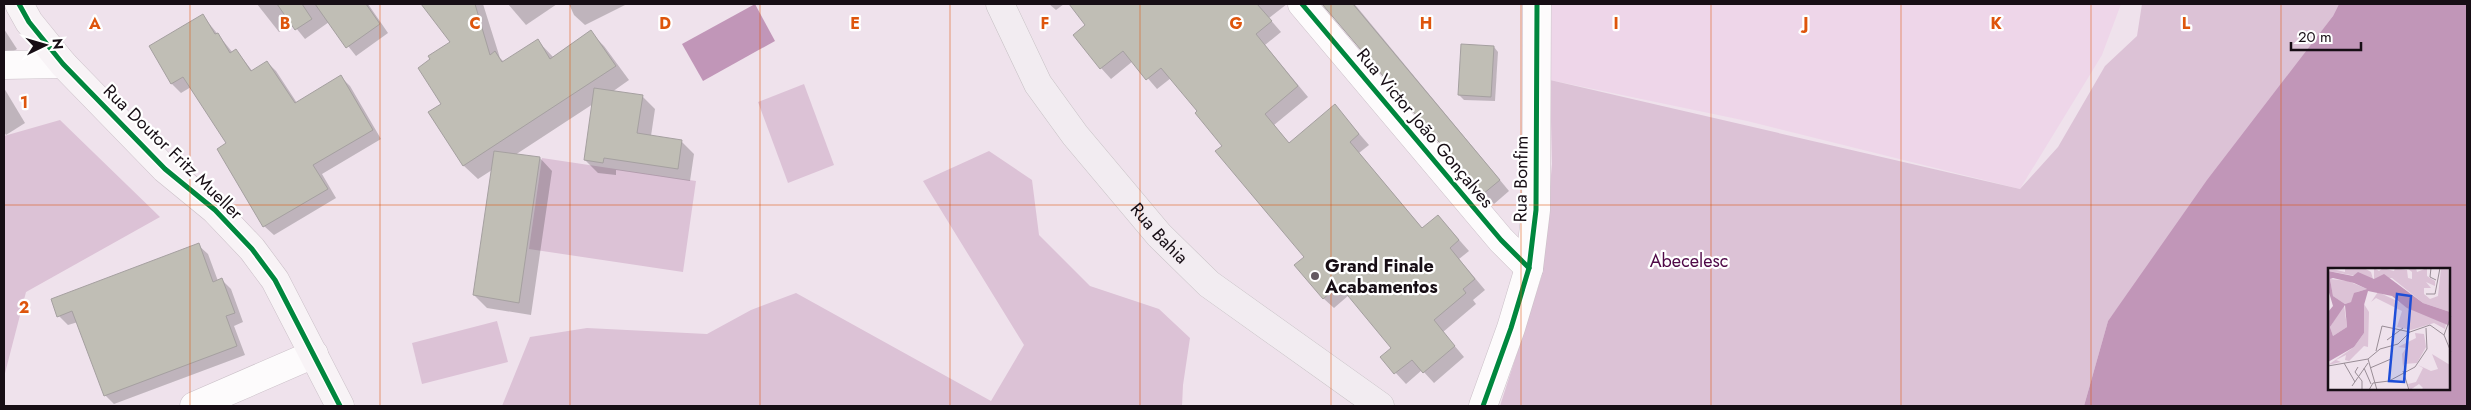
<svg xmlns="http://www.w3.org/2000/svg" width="2471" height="410" viewBox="0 0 2471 410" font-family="Jost,sans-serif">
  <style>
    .built { fill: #eed6e9 }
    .green { fill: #dcc2d6 }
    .water { fill: #c196b8; fill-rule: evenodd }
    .shadow { fill: #0003 }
    .building { fill: #c0beb5; stroke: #a5a0a0 }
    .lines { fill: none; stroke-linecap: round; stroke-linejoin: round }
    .street-casing { stroke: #cbc0c8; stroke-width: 29 }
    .secondary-casing { stroke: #cbc0c8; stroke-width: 29 }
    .primary-casing { stroke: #c6c0c4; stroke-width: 29 }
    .street { stroke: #fdfbfc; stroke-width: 28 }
    .secondary { stroke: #f8f3f6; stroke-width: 28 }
    .primary { stroke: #f2ecf1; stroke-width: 28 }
    .cycleway-casing { stroke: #fff; stroke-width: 8 }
    .cycleway { stroke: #00873e; stroke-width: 5 }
    .grid { fill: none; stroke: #de550c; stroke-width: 1; stroke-opacity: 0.55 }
    .poi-dot { fill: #635860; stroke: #fff; stroke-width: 2 }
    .labels { text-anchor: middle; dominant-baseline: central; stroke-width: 4.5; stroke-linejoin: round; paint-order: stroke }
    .street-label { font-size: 18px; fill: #170e15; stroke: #fff }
    .park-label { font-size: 18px; fill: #4f0847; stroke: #fff }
    .poi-label { font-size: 18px; font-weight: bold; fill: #170e15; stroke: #fff; text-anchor: start }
    .inset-road { fill: none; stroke: #998d96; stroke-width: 1 }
    .view { fill: #1d4ed8; fill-opacity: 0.15; stroke: #1d4ed8; stroke-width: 2.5 }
    .inset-edge { fill: none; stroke: #170e15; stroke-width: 2.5 }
    .grid-label { font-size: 16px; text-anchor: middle; font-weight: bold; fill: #de550c; stroke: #fff; stroke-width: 4.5; stroke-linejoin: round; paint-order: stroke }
  </style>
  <rect width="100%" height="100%" fill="#efe2ec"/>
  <path class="built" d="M1552,4H2121L2102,55L2020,189L1747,121L1550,80Z"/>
  <g class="green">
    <path d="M2142,4H2339L2333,16L2108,321L2084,406H1500L1542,275L1552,164L1550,80L2020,189L2058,147L2105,66L2137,36Z"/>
    <path d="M804,84L834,165L788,183L758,102Z"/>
    <path d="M60,120L160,217L26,292L4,377V136Z"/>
    <path d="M989,151L1032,180L1039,235L1090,286L1159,309L1190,338L1183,385L1182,406H502L530,337L587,328L707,334L751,310L796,293L991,401L1024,345L923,181Z"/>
    <path d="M542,158L696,181L683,272L529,249Z"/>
    <path d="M497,321L508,362L422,384L412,343Z"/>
  </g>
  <g class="water">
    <path d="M755,4L775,41L703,81L682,44Z"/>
    <path d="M2339,4H2467V406H2084L2108,321L2207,180L2333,16ZM2330,269H2450V389H2330Z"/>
  </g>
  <g class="shadow">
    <path d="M257,4H368L388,33L356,56L329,22L305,39L292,23L279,32Z"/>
    <path d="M423,4H483L500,58L504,62L537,40L554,58L590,32L604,46L629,80L612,92L642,96L655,109L651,136L681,141L694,154L690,181L616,170V175L598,173L585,160L593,104L515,155L540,158L552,171L531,315L487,308L474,295L492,170L478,179L464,166L429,113L443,104L452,42Z"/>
    <path d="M508,4H557L526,25Z"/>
    <path d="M569,4H624L625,5L585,25L574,15Z"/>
    <path d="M1049,4H1064L1056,10Z"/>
    <path d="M1070,4H1287L1269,18L1281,32L1265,45L1308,97L1274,125L1290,144L1335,106L1369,145L1359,153L1423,229L1438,216L1469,251L1459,259L1485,290L1473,300L1476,304L1443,332L1464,357L1434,383L1422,370L1406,384L1382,358L1393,348L1349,295L1334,308L1323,298L1306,257L1199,111L1171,78L1157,89L1133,61L1111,79L1101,68L1087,25Z"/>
    <path d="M1324,4H1354L1357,7L1509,191L1494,204L1484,193Z"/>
    <path d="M203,16L233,53L236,50L253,72L267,62L276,71L297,103L341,77L350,86L381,139L322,174L336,198L274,235L264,226L219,149L228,144L191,87L181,93L172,84L151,46Z"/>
    <path d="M4,29L17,49L4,57Z"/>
    <path d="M1494,47L1498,52L1495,101L1464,100L1459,95Z"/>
    <path d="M4,88L25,123L6,135L4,132Z"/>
    <path d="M198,245L208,254L218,281L222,280L231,289L243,322L234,326L245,355L114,404L105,395L78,322L68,325L59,316Z"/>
  </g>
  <g class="building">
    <path d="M277,4H302L312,19L295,30Z"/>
    <path d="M315,4H366L380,24L346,48Z"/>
    <path d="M421,4H475L490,55L495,51L502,62L538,39L550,59L591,30L616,66L463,166L428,112L441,104L418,68L430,59L428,56L450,42Z"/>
    <path d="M1069,4H1257L1272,21L1256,34L1298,86L1265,114L1289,143L1335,104L1359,134L1350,142L1422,228L1438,215L1459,240L1450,248L1475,279L1463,289L1466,293L1434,320L1455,346L1423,373L1412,360L1394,374L1380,357L1391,348L1339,285L1323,299L1294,265L1304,257L1215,151L1222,146L1195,113L1197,111L1161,68L1146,80L1123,51L1100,69L1073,35L1085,25Z"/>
    <path d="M1322,4H1353L1500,180L1483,194Z"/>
    <path d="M203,14L215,34L218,33L230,53L236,49L251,71L267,61L295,103L341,75L373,130L313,165L328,189L263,227L217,149L226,143L183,77L171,84L149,46Z"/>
    <path d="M1461,44L1494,46L1491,97L1458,95Z"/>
    <path d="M594,88L643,95L637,133L682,140L678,169L604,158L603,163L584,160Z"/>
    <path d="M494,151L540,157L519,303L473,295Z"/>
    <path d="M199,243L213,282L222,278L235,313L226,316L237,346L104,396L72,311L57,317L51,299Z"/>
  </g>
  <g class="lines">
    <defs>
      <g id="street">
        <path d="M1302,4L1501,240L1529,268"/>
        <path d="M4,65L63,64"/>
        <path d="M194,406L314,354"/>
        <path d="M1483,406L1511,328L1529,268L1536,210L1537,4"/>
      </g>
      <path id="secondary" d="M19,4L29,22L63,64L165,169L215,210L252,249L275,280L340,406"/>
      <g id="primary">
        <path id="s1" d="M1000,4L1038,84L1075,135L1159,235L1209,284L1380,406"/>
      </g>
    </defs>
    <use href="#street" class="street-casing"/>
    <use href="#secondary" class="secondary-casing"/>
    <use href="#primary" class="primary-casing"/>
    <use href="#street" class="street"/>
    <use href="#secondary" class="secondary"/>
    <use href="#primary" class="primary"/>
    <defs>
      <g id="cycleway">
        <path d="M19,4L29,22L63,64L165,169L215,210L252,249L275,280L340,406"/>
        <path d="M1302,4L1501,240L1529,268"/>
        <path d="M1483,406L1511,328L1529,268L1536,210L1537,4"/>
      </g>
    </defs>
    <use href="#cycleway" class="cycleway-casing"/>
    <use href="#cycleway" class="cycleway"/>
  </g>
  <path class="grid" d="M190,4V406M380,4V406M570,4V406M760,4V406M950,4V406M1140,4V406M1331,4V406M1521,4V406M1711,4V406M1901,4V406M2091,4V406M2281,4V406M4,205H2467"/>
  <circle class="poi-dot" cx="1315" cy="276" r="5"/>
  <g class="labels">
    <g class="street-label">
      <text transform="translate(1425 128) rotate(50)">Rua Victor João Gonçalves</text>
      <text transform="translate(173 152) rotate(44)">Rua Doutor Fritz Mueller</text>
      <text transform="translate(1521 179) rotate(-89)">Rua Bonfim</text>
      <text stroke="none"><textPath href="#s1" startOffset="281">Rua Bahia</textPath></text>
    </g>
    <g class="park-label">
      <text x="1689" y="261">Abecelesc</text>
    </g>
    <g class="poi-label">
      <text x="1325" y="266">Grand Finale<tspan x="1325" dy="21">Acabamentos</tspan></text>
    </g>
  </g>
  <g transform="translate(2328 268)">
    <rect width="122" height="122" fill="#efe2ec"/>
    <path d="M0,0L17,4V0H36L43,4L45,11L0,3ZM46,0L51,3L55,0L66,3L67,0L79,2L80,10L84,11V4L79,0H88L89,4L99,0V8L107,13V18L98,14L103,20H96V26L102,31L110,28L113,0H120L122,44L95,35L64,10L46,11ZM2,11L20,13L39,21L29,24L23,34L17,36L5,28ZM50,24L118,56L117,61L106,55L83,62L69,59L74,43L48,30L43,34ZM36,36L41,44L40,79L36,78L21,93L17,92L18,87L8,92L13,94L0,97L26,79L36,65ZM16,37L19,59L5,68L2,59ZM87,65L96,66L98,79L89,95L76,96L75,100L74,86L78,80L70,79L88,70ZM104,86L122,97V122H93L95,120L91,116L82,122L80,116L88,114L95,100L90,97L103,103L110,101Z" fill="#dcc2d6"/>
    <path d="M0,3L25,8L30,4L46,11L56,6L95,35L122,44V58L79,40L64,28L40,23L36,37V65L26,79L0,94V44L5,38L0,21ZM5,10L26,15L39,21L26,25L23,34L17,36L5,28L2,11ZM17,37L19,59L5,68L2,59Z" fill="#c196b8" fill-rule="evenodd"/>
    <path class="inset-road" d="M103,0L102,9L108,12M98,26H107L112,0M116,67L123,48M59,72L75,60M48,83L54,58L82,64M40,91L49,122M16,95L27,114M0,98L40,91L52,81L70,76L82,64L102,57L116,67L123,84M30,99L27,104L34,113V122M36,100L43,116M42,100L63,91M75,103L81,122M24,118L40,95M41,122L45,115L61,113L87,99L99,81L98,60"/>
    <path class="view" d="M69,26L83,28L76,114L61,113Z"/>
    <rect width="122" height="122" class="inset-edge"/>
  </g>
  <g class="grid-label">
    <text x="95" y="29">A</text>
    <text x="285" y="29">B</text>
    <text x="475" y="29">C</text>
    <text x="665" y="29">D</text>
    <text x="855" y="29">E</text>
    <text x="1045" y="29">F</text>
    <text x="1236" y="29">G</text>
    <text x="1426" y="29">H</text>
    <text x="1616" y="29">I</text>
    <text x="1806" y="29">J</text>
    <text x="1996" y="29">K</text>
    <text x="2186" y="29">L</text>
    <text x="24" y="108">1</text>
    <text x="24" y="313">2</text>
  </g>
  <rect width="2471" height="410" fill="none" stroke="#170e15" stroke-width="10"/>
  <g transform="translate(45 45) rotate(85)" stroke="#ffffff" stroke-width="4" paint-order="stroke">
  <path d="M0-4L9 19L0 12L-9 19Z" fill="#170e15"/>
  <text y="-8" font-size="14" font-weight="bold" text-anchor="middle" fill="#170e15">N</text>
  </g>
  <path d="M2291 42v8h70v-8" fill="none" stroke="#170e15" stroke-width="2.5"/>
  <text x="2298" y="42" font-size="15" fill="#170e15" stroke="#ffffff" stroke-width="4" paint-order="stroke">20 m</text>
</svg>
